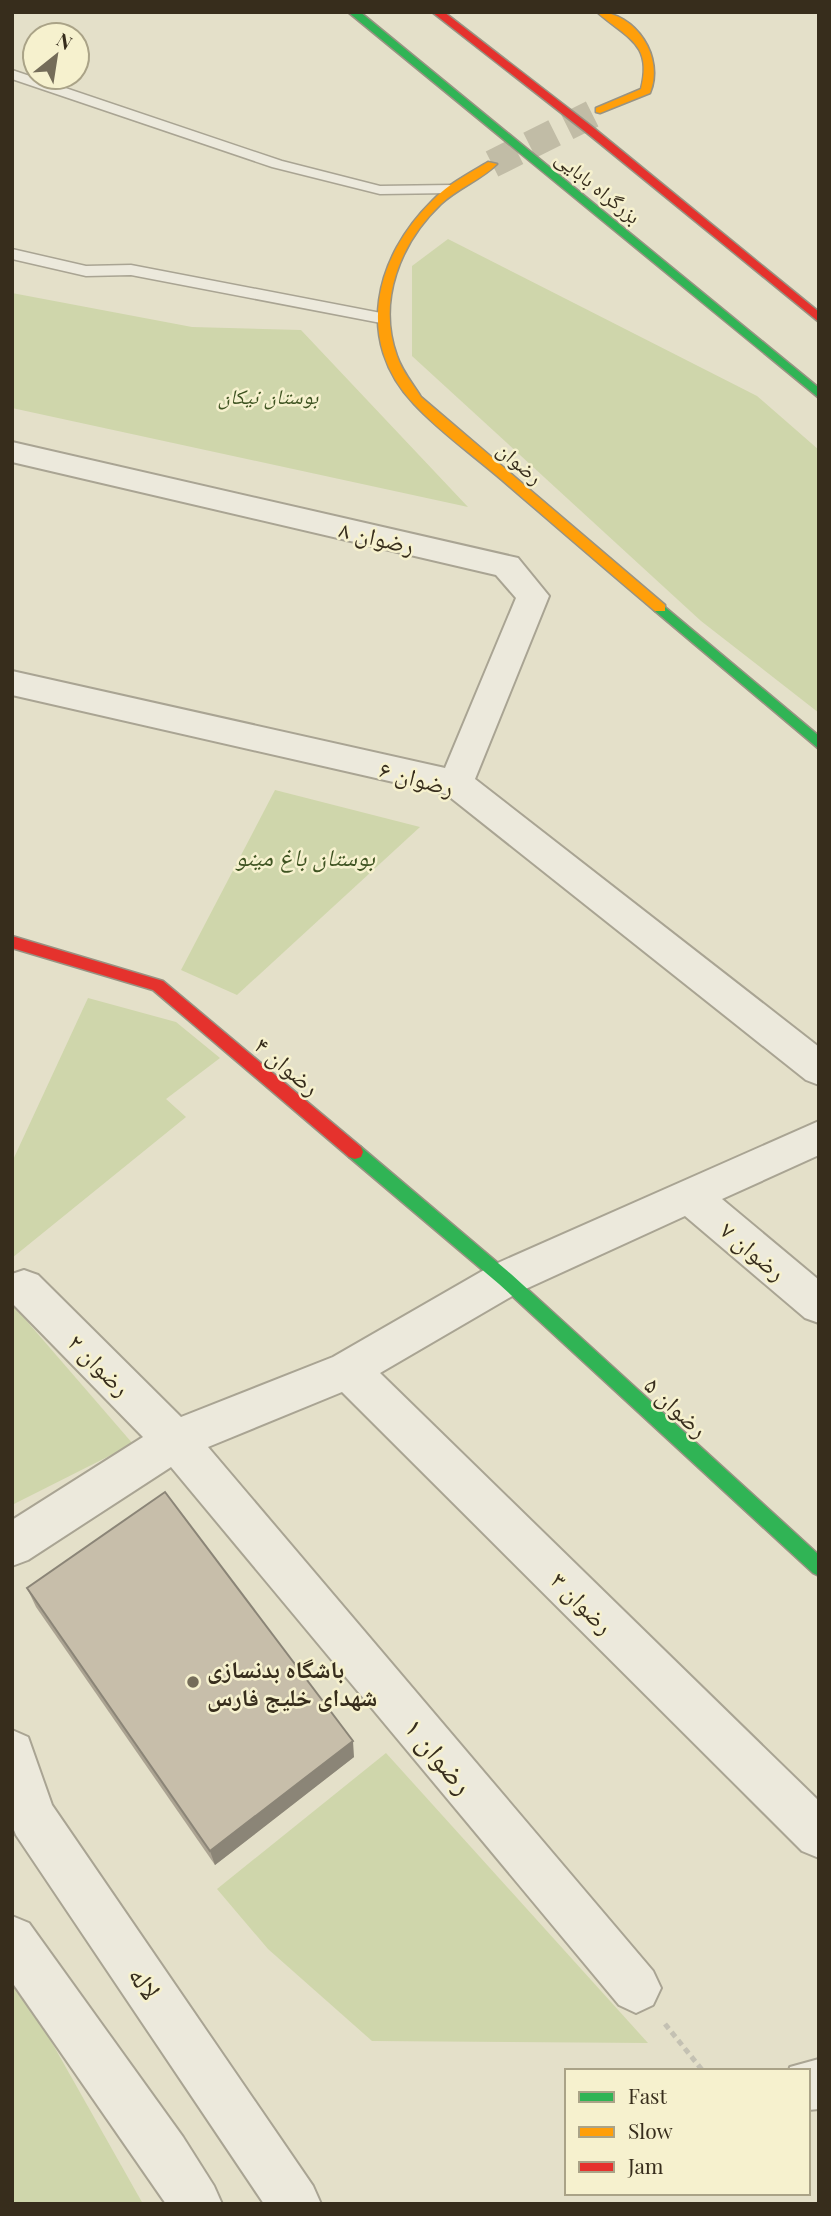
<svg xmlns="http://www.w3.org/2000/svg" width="831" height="2216" viewBox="0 0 831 2216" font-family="'Playfair Display','Noto Naskh Arabic',serif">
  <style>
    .green { fill: #cfd6ab }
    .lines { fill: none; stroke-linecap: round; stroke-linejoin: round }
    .secondary-tunnel { stroke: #c1bca6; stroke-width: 28; stroke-dasharray: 28 14; stroke-linecap: butt }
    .lane-casing { stroke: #a9a493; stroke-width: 3 }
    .street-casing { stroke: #a9a493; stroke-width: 4 }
    .fast-casing { stroke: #989383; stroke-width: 3 }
    .slow-casing { stroke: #989383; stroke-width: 3 }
    .jam-casing { stroke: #989383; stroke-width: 3 }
    .path { stroke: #c4c1b3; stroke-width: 5; stroke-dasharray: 6 4.5; stroke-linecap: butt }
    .lane { fill: #ece9dc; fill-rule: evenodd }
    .street { fill: #ece9dc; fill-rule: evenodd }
    .fast { fill: #30b455; fill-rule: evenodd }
    .slow { fill: #ff9f0a; fill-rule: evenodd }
    .jam { fill: #e5322d; fill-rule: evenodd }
    .wall { fill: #aba392 }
    .shaded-wall { fill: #8b8577 }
    .building { fill: #c7beaa; stroke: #8b8577; stroke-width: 2 }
    .poi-dot { fill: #746c59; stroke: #f6f1ce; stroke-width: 2.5 }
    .labels { text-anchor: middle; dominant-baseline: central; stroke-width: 5; stroke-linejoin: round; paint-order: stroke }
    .far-street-label { font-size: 21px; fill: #372d1c; stroke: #f6f1ce }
    .far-park-label { font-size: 21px; font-style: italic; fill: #3f5422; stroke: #f6f1ce }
    .street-label { font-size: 24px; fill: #372d1c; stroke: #f6f1ce }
    .park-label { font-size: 24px; font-style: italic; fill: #3f5422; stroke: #f6f1ce }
    .poi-label { font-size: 24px; font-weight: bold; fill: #372d1c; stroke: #f6f1ce; text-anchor: start }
    .near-street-label { font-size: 28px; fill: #372d1c; stroke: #f6f1ce }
  </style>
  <rect width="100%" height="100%" fill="#e4e0c9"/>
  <g class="green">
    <path d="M448,239L757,396L819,450V713L701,621L412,356V266Z"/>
    <path d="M12,293L192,327L301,330L468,507L12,408Z"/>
    <path d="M275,790L420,827L237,995L181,970Z"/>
    <path d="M88,998L176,1022L220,1058L166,1099L186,1117L12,1258V1162Z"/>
    <path d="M12,1304L133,1444L12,1505Z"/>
    <path d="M386,1753L648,2043L372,2041L268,1949L217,1889Z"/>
    <path d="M12,1972L143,2204H12Z"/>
  </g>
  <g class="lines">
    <path class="secondary-tunnel" d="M492,164L600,110"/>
    <defs>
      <g id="lane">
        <path d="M12,70L282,161L380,186L452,185L459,189L452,193L380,194L272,167L12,79Z"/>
        <path d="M12,249L86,266L131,265L381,313L389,318L381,323L131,275L86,276L12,259Z"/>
      </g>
      <g id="street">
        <path d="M12,442L518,558L549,596L475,779L819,1047V1085L806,1080L446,794L12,695V671L445,768L516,598L496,575L12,462Z"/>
        <path d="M819,1121V1155L722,1199L819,1280V1323L805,1318L685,1216L519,1292L380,1373L819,1801V1858L802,1851L342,1392L208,1447L653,1971L661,1988L653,2005L636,2013L619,2005L171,1467L28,1560L12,1566V1520L143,1437L12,1303V1274L24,1270L38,1275L181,1417L333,1357L491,1266Z"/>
        <path d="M12,1730L28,1737L52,1805L313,2186L321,2204H264L16,1835L12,1825Z"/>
        <path d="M12,1916L29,1923L183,2137L214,2186L222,2204H166L12,1982Z"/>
        <path d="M819,2059V2109L808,2110V2071H789L790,2067Z"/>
      </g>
      <g id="fast">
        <path d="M348,12H360L819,388V398Z"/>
        <path d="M660,603L819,736V749L655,611L653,608Z"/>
        <path d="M355,1145L361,1147L511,1274L819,1555V1576L813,1573L499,1284L349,1157L347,1152L349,1147Z"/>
      </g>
      <g id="slow">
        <path d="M597,12C636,12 665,58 650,93L600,113L596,112V108L641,89C653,43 626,38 597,12Z"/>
        <path d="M488,162L497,164C481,180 458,188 441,204C400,243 377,301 397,356C402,371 413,384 421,397L665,605V611H655C604,568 553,524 502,480C473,455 440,432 414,404C354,341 375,257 432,201C448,184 468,174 488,162Z"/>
      </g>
      <g id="jam">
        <path d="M432,12H444L595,129L819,312V322L587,133Z"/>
        <path d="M12,936L163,981L361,1147L363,1152L361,1157L355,1159L349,1157L153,990L12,948Z"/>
      </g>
    </defs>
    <use href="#lane" class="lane-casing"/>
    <use href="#street" class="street-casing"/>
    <use href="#fast" class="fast-casing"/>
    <use href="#slow" class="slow-casing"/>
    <use href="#jam" class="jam-casing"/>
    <path class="path" d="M665,2024L703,2071"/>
    <use href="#lane" class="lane"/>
    <use href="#street" class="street"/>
    <use href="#fast" class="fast"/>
    <use href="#slow" class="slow"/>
    <use href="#jam" class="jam"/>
  </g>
  <path class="wall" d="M27,1588L354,1757L215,1865L36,1607Z"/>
  <path class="shaded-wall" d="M353,1741L354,1757L215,1865L210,1851Z"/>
  <path class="building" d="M165,1492L353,1741L210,1851L27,1588Z"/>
  <circle class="poi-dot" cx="193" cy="1682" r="7"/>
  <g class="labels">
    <g class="far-street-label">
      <text transform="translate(599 186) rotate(39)">بزرگراه بابایی</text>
      <text transform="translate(521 462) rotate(41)">رضوان</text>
    </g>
    <g class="far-park-label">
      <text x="268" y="395">بوستان نیکان</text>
    </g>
    <g class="street-label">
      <text transform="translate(377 536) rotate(13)">رضوان ۸</text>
      <text transform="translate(417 777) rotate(15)">رضوان ۶</text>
      <text transform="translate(288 1065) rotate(40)">رضوان ۴</text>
      <text transform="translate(754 1250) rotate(40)">رضوان ۷</text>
      <text transform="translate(100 1364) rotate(45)">رضوان ۲</text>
      <text transform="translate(677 1406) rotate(43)">رضوان ۵</text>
      <text transform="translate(583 1602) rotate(45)">رضوان ۳</text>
    </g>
    <g class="park-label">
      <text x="305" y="856">بوستان باغ مینو</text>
    </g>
    <g class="poi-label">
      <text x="207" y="1668">باشگاه بدنسازی<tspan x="207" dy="28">شهدای خلیج فارس</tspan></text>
    </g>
    <g class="near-street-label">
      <text transform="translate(440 1755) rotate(50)">رضوان ۱</text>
      <text transform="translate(146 1982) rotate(55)">لاله</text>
    </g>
  </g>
  <rect width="831" height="2216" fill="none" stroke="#372d1c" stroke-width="28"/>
  <rect x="565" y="2069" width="245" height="126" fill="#f6f1ce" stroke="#aaa387" stroke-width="2"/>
  <rect x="579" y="2092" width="35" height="10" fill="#30b455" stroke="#aaa387" stroke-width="2"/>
  <text x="628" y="2104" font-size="21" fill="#372d1c">Fast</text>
  <rect x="579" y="2127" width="35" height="10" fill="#ff9f0a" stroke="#aaa387" stroke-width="2"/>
  <text x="628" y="2139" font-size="21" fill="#372d1c">Slow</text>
  <rect x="579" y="2162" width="35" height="10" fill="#e5322d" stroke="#aaa387" stroke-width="2"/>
  <text x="628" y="2174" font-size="21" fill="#372d1c">Jam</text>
  <g transform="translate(56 56) rotate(30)"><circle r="33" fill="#f6f1ce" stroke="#aaa387" stroke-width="2"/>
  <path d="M0-5L12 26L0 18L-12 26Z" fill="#746c59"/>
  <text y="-10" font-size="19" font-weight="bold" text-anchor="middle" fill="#372d1c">N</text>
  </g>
</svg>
